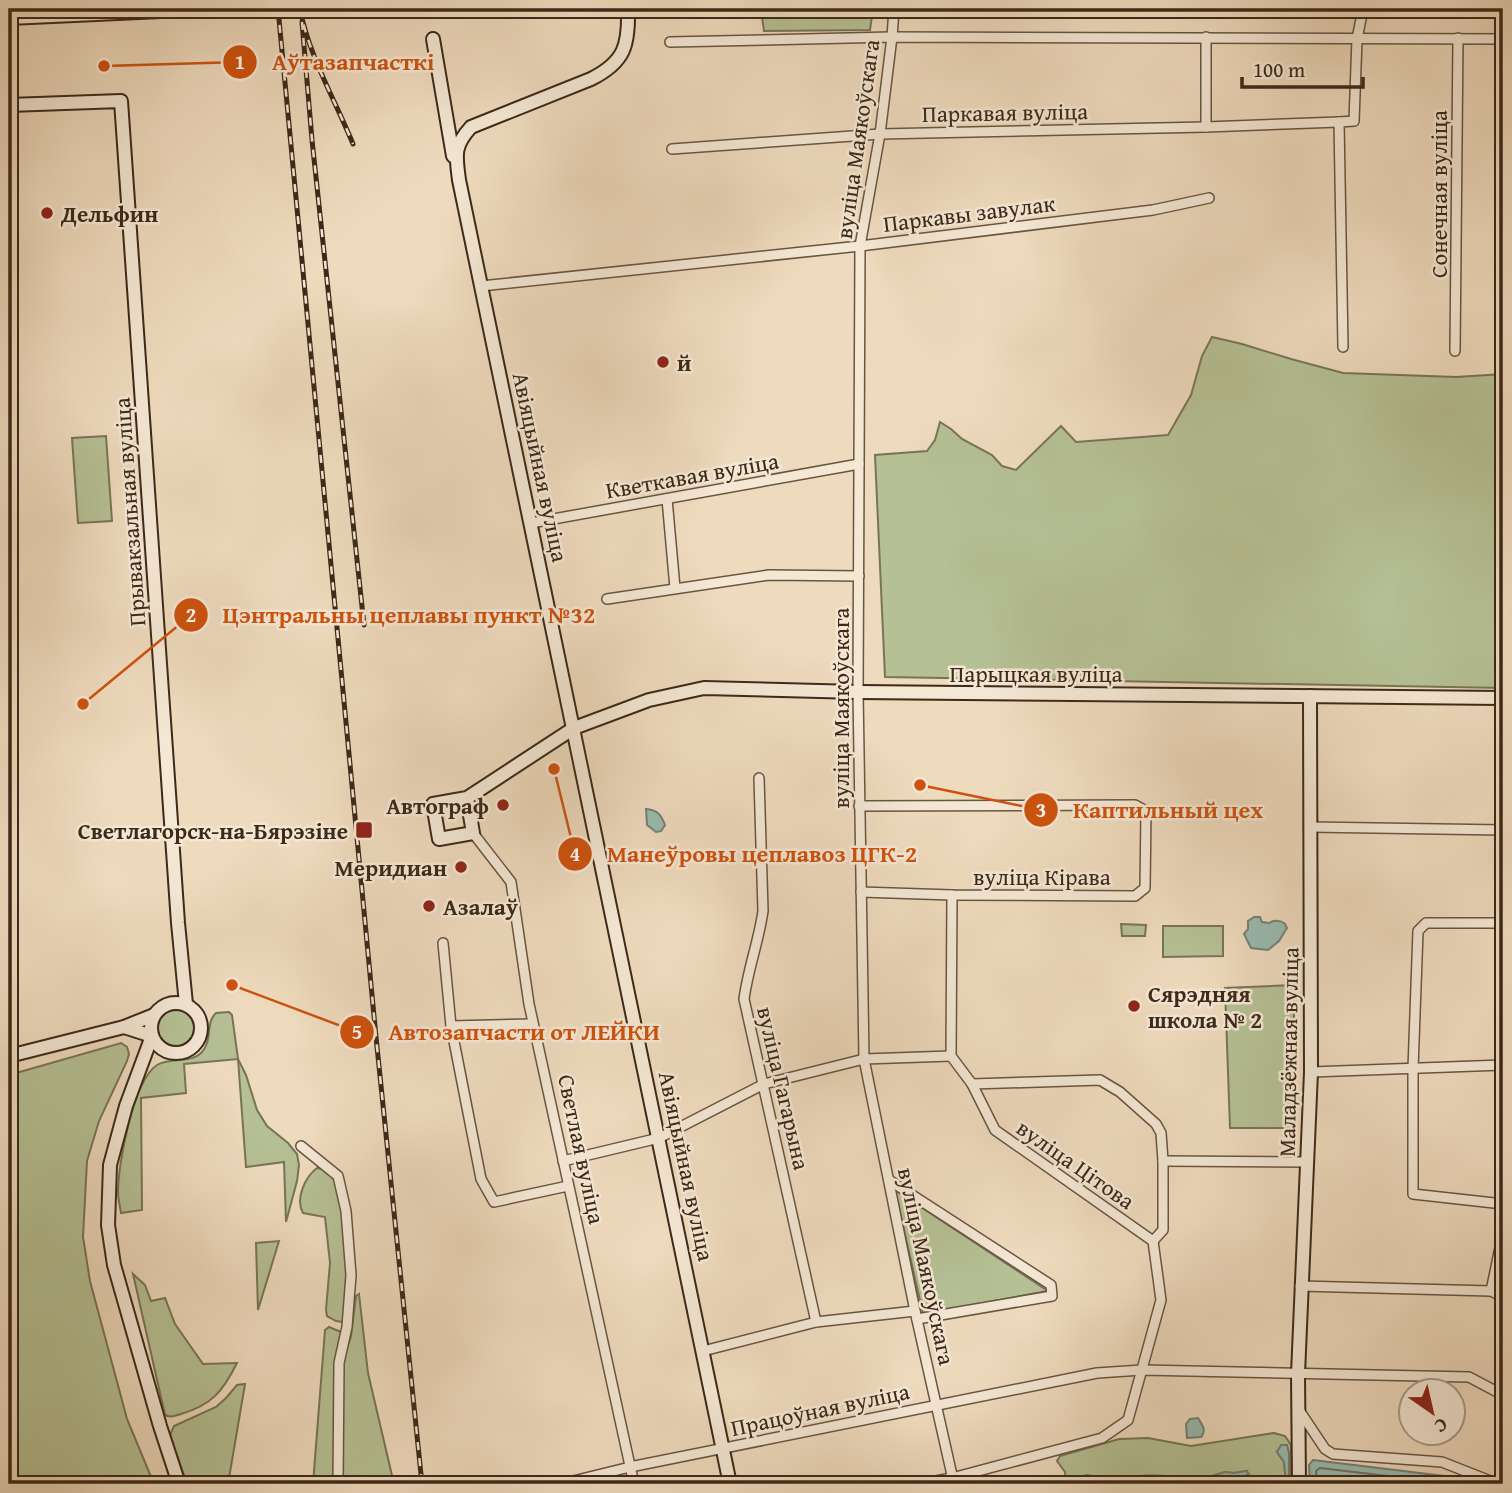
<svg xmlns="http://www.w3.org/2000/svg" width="1512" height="1493" viewBox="0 0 1512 1493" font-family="'Gentium Book Plus',serif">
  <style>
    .green { fill: #b5c094; stroke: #787456; stroke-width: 2 }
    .water { fill: #99bbb0; stroke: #748174; stroke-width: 2 }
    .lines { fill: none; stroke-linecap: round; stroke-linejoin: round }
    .shore { stroke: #6a7264; stroke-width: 2 }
    .street-casing { stroke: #685542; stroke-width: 12 }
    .secondary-casing { stroke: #3c2919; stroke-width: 16 }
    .street { stroke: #f4e7d4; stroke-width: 9 }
    .secondary { stroke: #f4e7d4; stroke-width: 12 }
    .rail-casing { stroke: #3c2919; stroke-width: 5 }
    .rail { stroke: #f4e7d4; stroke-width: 2.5; stroke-dasharray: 8; stroke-linecap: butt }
    .poi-dot { fill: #8f2418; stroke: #f4e7d4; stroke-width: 2.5 }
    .labels { text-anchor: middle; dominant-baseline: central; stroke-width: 5; stroke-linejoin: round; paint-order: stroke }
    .street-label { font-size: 23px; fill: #3c2919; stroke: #f4e7d4 }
    .poi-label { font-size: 23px; font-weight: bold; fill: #3c2919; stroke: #f4e7d4; text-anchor: start }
    .leader { fill: none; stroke: #ce520e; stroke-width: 2.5 }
    .callout-dot { fill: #ce520e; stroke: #f4e7d4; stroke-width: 2.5 }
    .mark-label { font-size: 21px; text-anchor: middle; font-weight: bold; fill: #fff }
    .callout-label { font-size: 24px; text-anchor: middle; font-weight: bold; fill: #ce520e; stroke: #f4e7d4; stroke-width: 5; stroke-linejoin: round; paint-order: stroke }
  </style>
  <rect width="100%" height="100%" fill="#eedabd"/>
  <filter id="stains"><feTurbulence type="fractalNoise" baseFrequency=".00286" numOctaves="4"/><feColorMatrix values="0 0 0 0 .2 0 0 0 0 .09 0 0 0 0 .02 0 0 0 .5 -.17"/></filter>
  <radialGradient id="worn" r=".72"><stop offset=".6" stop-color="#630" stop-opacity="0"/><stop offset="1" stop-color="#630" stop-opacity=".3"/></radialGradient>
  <g class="green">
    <path d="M763,9H873L870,30L764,31L761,10Z"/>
    <path d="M1212,337L1242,344L1291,359L1343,373L1456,377L1503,374V688L885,677L875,455L927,451L935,440L940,422L951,429L962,439L992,455L1002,466L1016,470L1061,426L1076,442L1168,435L1191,395L1202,356Z"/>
    <path d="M106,436L112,521L78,523L72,438Z"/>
    <path d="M1121,924L1146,925L1145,936H1122Z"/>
    <path d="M1163,926H1223V956L1163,957Z"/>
    <path d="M1294,985V1128H1230L1225,988Z"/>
    <circle cx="176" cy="1028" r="18"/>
    <path d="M229,1012L232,1015L238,1059L246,1075L257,1110L267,1126L288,1143L297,1154L299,1165L297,1181L286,1222L284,1162L246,1167L238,1059L184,1064L186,1093L141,1098L142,1210L121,1213C120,1206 118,1199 118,1192C118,1164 133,1081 157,1065C170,1057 191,1064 202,1052C213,1040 205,1023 216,1013Z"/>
    <path d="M121,1043L127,1047L129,1054L127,1061L99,1121L87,1161L83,1237L90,1281L127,1419L154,1484H9V1075Z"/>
    <path d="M317,1168L328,1170L334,1180L343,1207L350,1273L346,1318L342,1322L336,1321L327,1316L326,1310L330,1263L325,1217L303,1213C295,1199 305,1177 317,1168Z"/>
    <path d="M895,1190L1048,1291L923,1314Z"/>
    <path d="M279,1241L258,1310L256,1243Z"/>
    <path d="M133,1274L145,1285L151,1301L165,1298L175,1324L203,1364L237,1363C223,1391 212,1405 181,1414C174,1416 171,1418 165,1415Z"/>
    <path d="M359,1294L368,1373L394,1484H342L343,1361L351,1336L356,1296Z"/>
    <path d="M329,1327L341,1332L334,1422L335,1484H313L325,1330Z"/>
    <path d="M245,1384L228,1484H187L170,1435L174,1426L216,1407L226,1398L237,1385Z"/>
    <path d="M1274,1433L1285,1436L1291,1445L1290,1484L1289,1453L1277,1452L1284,1462L1286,1484H1256L1237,1479L1246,1471L1234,1473L1225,1472L1186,1484L1178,1479L1142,1476L1111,1479L1086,1475L1071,1484H1066L1065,1472L1057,1461L1060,1456L1119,1439L1148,1438L1191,1446Z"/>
  </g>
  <g class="water">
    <path d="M646,809C657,810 661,814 665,825L661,831L656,832L647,825Z"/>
    <path d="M1254,917H1260L1262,922L1269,923C1274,920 1281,920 1285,924L1287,928L1279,941L1268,950L1251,948L1244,934L1248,929V921Z"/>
    <path d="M1198,1418C1202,1425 1207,1430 1201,1437L1187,1438L1186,1424L1190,1419Z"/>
    <path d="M1281,1445H1287L1289,1453V1484H1286L1284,1462L1277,1452Z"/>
    <path d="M1313,1460L1469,1479L1473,1484H1310L1309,1465Z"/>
    <path d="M1246,1471L1249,1474L1238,1479L1256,1484H1242L1228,1480L1204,1484H1186L1225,1472L1234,1473Z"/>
    <path d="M1086,1475C1096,1476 1110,1481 1120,1479C1139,1475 1168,1471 1185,1484H1071Z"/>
  </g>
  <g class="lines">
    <path class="shore" d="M1317,1484L1316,1471L1320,1468L1455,1484"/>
    <defs>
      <g id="street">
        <path d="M894,9L892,37L880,134L860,246L858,692L864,1059L915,1311L954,1484"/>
        <path d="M670,42L892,37L1503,39"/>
        <path d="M1206,127V37"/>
        <path d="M672,149L880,134L1206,127L1339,122"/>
        <path d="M481,286L860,246L1153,210L1209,198"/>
        <path d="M1343,347L1339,122L1354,121L1357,39L1363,9"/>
        <path d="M1455,351L1458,38"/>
        <path d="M667,499L675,588"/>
        <path d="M531,523L859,464"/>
        <path d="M607,599L769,575L859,576"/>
        <path d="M759,778L763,911C759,940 748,969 744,999L816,1322"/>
        <path d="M859,806L1135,805L1146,811L1145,888L1135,896L952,895L861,892"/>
        <path d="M1310,827L1503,830"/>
        <path d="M473,833L511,882L529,1004L634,1484"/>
        <path d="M1503,923H1426L1418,931L1413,1069V1194L1503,1204"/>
        <path d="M443,943L451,1026L481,1179L494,1202L568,1186"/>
        <path d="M451,1026L533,1024"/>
        <path d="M1311,1072L1503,1065"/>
        <path d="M972,1084L1100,1080L1120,1092L1156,1124L1161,1133L1163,1161V1230L1153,1241"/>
        <path d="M301,1146L338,1176L346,1211L351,1275L347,1327L339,1363L338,1484"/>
        <path d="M563,1161L659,1138L764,1084L864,1059L951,1056"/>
        <path d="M1163,1161L1307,1162"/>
        <path d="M889,1180L1051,1285L1052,1296L917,1319"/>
        <path d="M1300,1286L1491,1291L1503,1297"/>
        <path d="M1491,1291L1503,1233"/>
        <path d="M703,1351L816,1322L915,1311"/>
        <path d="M1299,1410L1325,1449L1333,1454L1442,1462L1498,1484"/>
        <path d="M561,1484L630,1467L1097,1373L1142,1370L1469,1377L1503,1395"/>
        <path d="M919,1484L952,1478L1102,1438L1128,1420L1161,1300L1153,1241L995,1130L972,1084L951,1056L952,895"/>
      </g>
      <g id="secondary">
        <path d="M628,9C629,45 625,62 591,79L471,127C453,147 456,155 459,180L730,1484"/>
        <path d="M9,18L205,9"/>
        <path d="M433,39L453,156"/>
        <path d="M9,105L121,101L178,923L186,1004"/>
        <path d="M467,798L473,833L439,839L433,804L467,798L574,728L649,700L704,688L858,692L1503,698"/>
        <circle cx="176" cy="1028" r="25"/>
        <path d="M124,1027L152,1036L126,1106L110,1165L108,1225L114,1265L160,1426L179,1484"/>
        <path d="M9,1056L124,1027L154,1015"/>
        <path d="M1299,1484L1298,1374L1311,1072L1310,696"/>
      </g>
    </defs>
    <use href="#street" class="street-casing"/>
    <use href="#secondary" class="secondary-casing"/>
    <use href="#street" class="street"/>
    <use href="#secondary" class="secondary"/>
    <defs>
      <g id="rail">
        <path d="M278,9L376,1037L422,1484"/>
        <path d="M300,9C309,56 335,100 353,144"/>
        <path d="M302,22L312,140L364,625"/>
      </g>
    </defs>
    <use href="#rail" class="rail-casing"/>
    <use href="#rail" class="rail"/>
  </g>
  <g class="poi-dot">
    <circle cx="47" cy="213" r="7"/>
    <circle cx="663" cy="362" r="7"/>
    <circle cx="503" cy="805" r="7"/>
    <rect x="355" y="821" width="18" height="18" rx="3.5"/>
    <circle cx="461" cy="867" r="7"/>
    <circle cx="429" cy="906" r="7"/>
    <circle cx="1134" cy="1006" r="7"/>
  </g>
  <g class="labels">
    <g class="street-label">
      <text transform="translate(1005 112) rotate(-1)">Паркавая вуліца</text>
      <text transform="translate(857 139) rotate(-82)">вуліца Маякоўскага</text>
      <text transform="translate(1438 194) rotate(-90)">Сонечная вуліца</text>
      <text transform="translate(969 213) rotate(-7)">Паркавы завулак</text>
      <text transform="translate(541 467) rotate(78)">Авіяцыйная вуліца</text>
      <text transform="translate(692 475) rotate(-10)">Кветкавая вуліца</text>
      <text transform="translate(129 512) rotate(-94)">Прывакзальная вуліца</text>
      <text x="1036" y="673">Парыцкая вуліца</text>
      <text transform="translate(840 708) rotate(-90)">вуліца Маякоўскага</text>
      <text x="1042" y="876">вуліца Кірава</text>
      <text transform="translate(1288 1052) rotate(-89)">Маладзёжная вуліца</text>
      <text transform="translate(784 1088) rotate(77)">вуліца Гагарына</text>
      <text transform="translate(582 1149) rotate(78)">Светлая вуліца</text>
      <text transform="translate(1076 1164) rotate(35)">вуліца Цітова</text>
      <text transform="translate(687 1166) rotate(78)">Авіяцыйная вуліца</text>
      <text transform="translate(927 1266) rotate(78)">вуліца Маякоўскага</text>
      <text transform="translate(820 1409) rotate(-12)">Працоўная вуліца</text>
    </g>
    <g class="poi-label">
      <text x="61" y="213">Дельфин</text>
      <text x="677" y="362">й</text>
      <text x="489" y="805" text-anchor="end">Автограф</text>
      <text x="348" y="830" text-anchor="end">Светлагорск-на-Бярэзіне</text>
      <text x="447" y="867" text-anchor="end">Меридиан</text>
      <text x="443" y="906">Азалаў</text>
      <text x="1148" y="993">Сярэдняя<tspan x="1148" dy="26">школа № 2</tspan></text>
    </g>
  </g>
  <path class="leader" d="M104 66L240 62M83 704L191 615M920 785L1041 810M554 769L575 854M232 985L357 1032"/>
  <g class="callout-dot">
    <circle cx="104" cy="66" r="7"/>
    <circle cx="83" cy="704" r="7"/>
    <circle cx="920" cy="785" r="7"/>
    <circle cx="554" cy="769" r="7"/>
    <circle cx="232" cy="985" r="7"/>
    <circle cx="240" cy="62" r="18"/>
    <circle cx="191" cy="615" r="18"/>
    <circle cx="1041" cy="810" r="18"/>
    <circle cx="575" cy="854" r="18"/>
    <circle cx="357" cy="1032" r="18"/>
  </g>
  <g class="mark-label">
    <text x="240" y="69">1</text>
    <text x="191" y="622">2</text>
    <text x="1041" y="817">3</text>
    <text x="575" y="861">4</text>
    <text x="357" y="1039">5</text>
  </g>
  <g class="callout-label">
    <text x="353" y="70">Аўтазапчасткі</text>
    <text x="409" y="623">Цэнтральны цеплавы пункт №32</text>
    <text x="1168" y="818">Каптильный цех</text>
    <text x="762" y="862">Манеўровы цеплавоз ЦГК-2</text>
    <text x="524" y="1040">Автозапчасти от ЛЕЙКИ</text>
  </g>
  <rect width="1512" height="1493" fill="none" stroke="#eedabd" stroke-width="35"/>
  <rect x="10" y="10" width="1491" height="1472" fill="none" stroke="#3c2919" stroke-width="3.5"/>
  <rect x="18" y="18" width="1477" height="1458" fill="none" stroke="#3c2919" stroke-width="2"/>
  <g transform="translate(1432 1412) rotate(146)"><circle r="33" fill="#f4e7d4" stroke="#aa9b89" stroke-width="2"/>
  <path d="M0-5L12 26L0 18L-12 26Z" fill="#8f2418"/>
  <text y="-10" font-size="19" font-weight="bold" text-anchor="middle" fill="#3c2919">С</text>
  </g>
  <path d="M1242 77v10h121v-10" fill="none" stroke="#3c2919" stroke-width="3.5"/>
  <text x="1253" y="77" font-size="21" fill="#3c2919" stroke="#f4e7d4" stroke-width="5" paint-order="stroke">100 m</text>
  <rect width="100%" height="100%" filter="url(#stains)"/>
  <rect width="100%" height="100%" fill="url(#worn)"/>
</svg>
